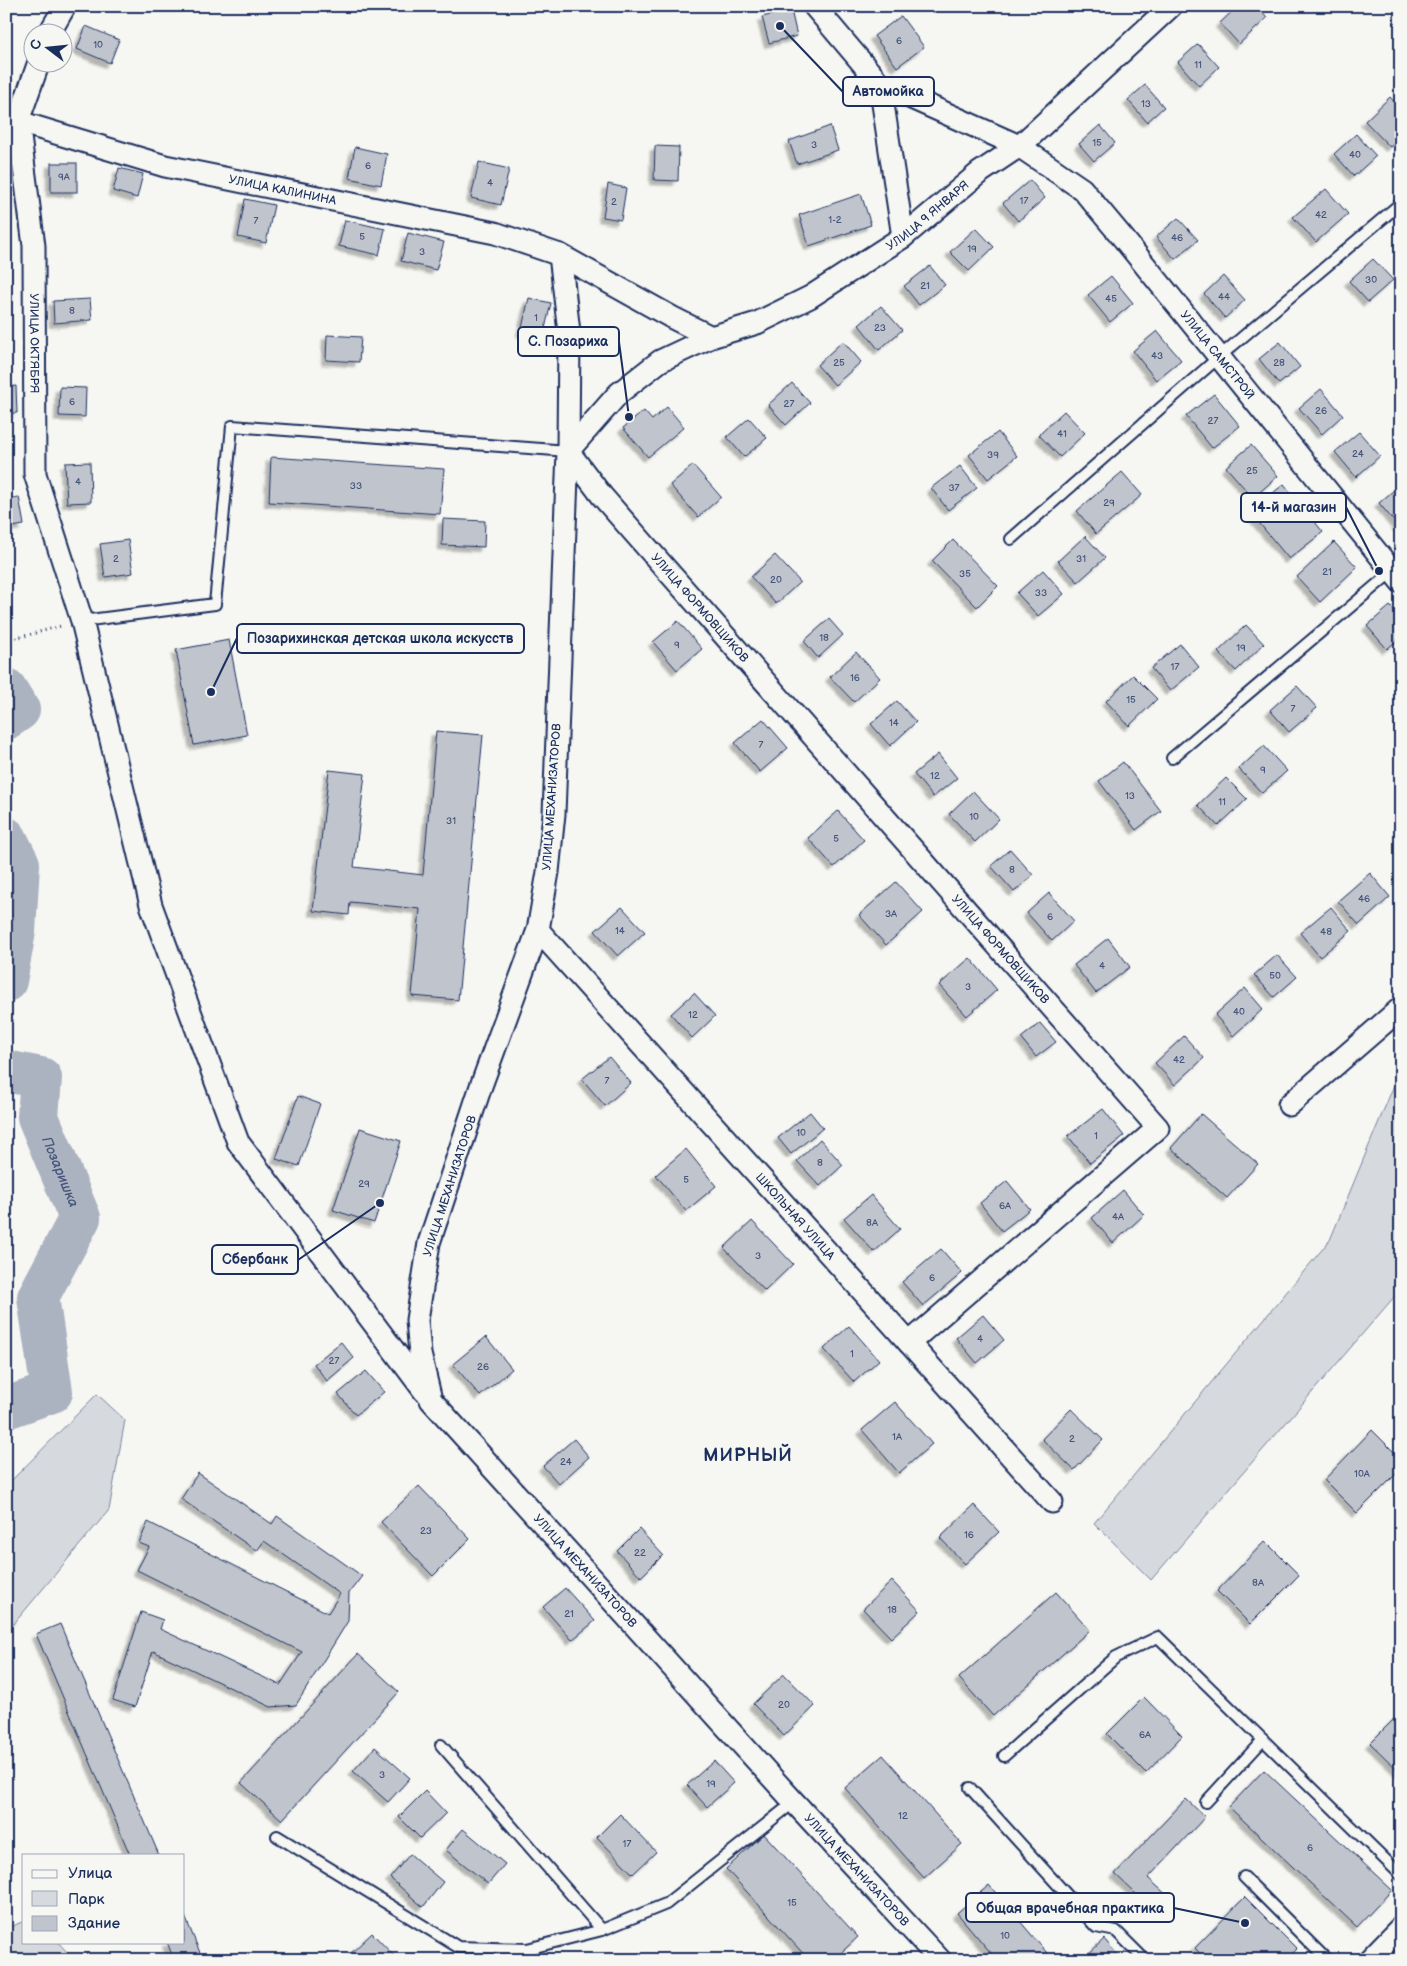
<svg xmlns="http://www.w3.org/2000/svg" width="1407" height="1966" viewBox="0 0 1407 1966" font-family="'Balsamiq Sans',sans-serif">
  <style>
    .green { fill: #d6d9dd; stroke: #78849e }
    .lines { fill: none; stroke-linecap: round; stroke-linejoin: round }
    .river { stroke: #abb2c0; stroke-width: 42 }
    .building { fill: #c0c4cd; stroke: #1b2f5e; filter: url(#shadow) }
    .lane-casing { stroke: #1b2f5e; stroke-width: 14 }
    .street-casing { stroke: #1b2f5e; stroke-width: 25 }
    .path { stroke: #1b2f5e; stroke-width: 3; stroke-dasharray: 1 4; stroke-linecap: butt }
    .lane { stroke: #f6f6f2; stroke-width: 10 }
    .street { stroke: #f6f6f2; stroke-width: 21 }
    .labels { text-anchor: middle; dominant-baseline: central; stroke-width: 4; stroke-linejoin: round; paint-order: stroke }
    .number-label { font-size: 10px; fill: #44547a }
    .street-label { font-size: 12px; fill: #1b2f5e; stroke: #f6f6f2 }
    .water-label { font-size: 14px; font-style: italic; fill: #46567b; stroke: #f6f6f2 }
    .district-label { font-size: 18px; font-weight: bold; letter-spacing: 1px; fill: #1b2f5e; stroke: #f6f6f2 }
    .leader { fill: none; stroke: #1b2f5e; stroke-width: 2 }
    .callout-dot { fill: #1b2f5e; stroke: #f6f6f2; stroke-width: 2 }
    .callout { fill: #f6f6f2; stroke: #1b2f5e; stroke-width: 2 }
    .callout-label { font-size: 14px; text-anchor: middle; font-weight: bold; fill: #1b2f5e }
  </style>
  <defs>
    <filter id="shadow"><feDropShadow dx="-4.5" dy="4.5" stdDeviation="1" flood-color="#0004"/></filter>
  </defs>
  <rect width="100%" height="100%" fill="#f6f6f2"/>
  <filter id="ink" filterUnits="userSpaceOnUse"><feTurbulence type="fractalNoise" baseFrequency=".02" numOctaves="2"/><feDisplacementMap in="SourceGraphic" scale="10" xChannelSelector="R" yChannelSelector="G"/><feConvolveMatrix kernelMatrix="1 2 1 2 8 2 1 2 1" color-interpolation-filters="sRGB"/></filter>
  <g filter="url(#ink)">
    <g class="green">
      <path d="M1401,1068V1289L1151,1580L1094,1523L1330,1240Z"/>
      <path d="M97,1394L125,1420L109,1510L6,1633V1486Z"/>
      <path d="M24,1921V1942H58L74,1960H6V1929Z"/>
    </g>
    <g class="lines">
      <g class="river">
        <path d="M6,689L19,710L6,719"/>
        <path d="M6,838L19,864L15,931L6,981"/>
        <path id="s1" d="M6,1071L41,1078L38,1117L80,1218L38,1297L52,1392L6,1408"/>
      </g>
    </g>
    <g class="building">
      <path d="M1238,6H1256L1267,18L1239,44L1220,23Z"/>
      <path d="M791,10L797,36L769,43L762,17Z"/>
      <path d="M901,16L924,47L897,67L874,36Z"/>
      <path d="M86,26L119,40L110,63L77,49Z"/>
      <path d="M1198,44L1219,67L1199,86L1178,62Z"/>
      <path d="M1145,85L1164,107L1147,122L1128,100Z"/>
      <path d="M1390,97L1401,109V137L1390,147L1365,121Z"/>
      <path d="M1100,125L1115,143L1094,161L1079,144Z"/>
      <path d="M830,126L838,150L797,164L789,141Z"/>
      <path d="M1356,134L1376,156L1354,176L1334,154Z"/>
      <path d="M655,146L679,147L678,181L654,180Z"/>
      <path d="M355,147L387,154L381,185L349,178Z"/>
      <path d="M479,162L509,169L501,205L471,198Z"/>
      <rect x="51" y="163" width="26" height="29"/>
      <path d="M119,168L143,174L137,198L113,191Z"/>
      <path d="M1030,180L1045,198L1018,221L1003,203Z"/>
      <path d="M608,184L626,188L621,220L603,217Z"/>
      <path d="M1326,189L1348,214L1316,242L1293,217Z"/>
      <path d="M861,194L871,225L809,246L799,215Z"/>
      <path d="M245,199L274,205L266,243L238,237Z"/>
      <path d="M1178,218L1198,240L1175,259L1156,237Z"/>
      <path d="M345,220L385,229L379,255L339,246Z"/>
      <path d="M976,228L994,247L969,271L950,252Z"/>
      <path d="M408,233L444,242L436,270L401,261Z"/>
      <path d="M6,240H10L11,286H6Z"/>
      <path d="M1373,259L1393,280L1368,302L1349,281Z"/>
      <path d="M930,266L945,285L919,305L904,286Z"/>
      <path d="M1111,276L1133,303L1110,322L1088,295Z"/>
      <path d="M1223,276L1245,300L1225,318L1204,294Z"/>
      <path d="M529,298L551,303L543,337L521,332Z"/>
      <path d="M90,299L92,320L54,323L53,301Z"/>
      <path d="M881,306L902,330L879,350L859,325Z"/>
      <path d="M1157,331L1181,360L1156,380L1133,351Z"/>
      <path d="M327,335L361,337L359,362L326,360Z"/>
      <path d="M843,341L861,362L835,385L817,365Z"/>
      <path d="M1280,342L1300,367L1279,384L1259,359Z"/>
      <path d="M792,383L810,403L786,425L768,405Z"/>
      <path d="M16,386L17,413H6V387Z"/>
      <path d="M60,387L86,388L85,417L59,416Z"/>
      <path d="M1321,389L1343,415L1322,434L1299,408Z"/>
      <path d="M1214,394L1240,426L1212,448L1186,416Z"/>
      <path d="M667,407L684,427L648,457L623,428L644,411L652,420Z"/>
      <path d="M1064,411L1085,433L1060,457L1039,435Z"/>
      <path d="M749,418L767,438L744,457L727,437Z"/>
      <path d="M998,432L1017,456L988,479L969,455Z"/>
      <path d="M1359,432L1380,456L1356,477L1335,452Z"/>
      <path d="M1251,445L1278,476L1253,498L1226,467Z"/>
      <path d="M271,457L444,469L440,514L269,502Z"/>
      <path d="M90,462L91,502L67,503L65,463Z"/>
      <path d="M693,465L721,497L698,517L670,485Z"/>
      <path d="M960,466L977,488L948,510L931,488Z"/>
      <path d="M1122,472L1142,495L1096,534L1077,511Z"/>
      <path d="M1284,484L1323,532L1289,559L1250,512Z"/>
      <path d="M1400,485H1401V530L1379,503Z"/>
      <path d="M19,497L24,525L6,528V499Z"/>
      <path d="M443,519L485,521L484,547L442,545Z"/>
      <path d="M1085,536L1105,558L1078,582L1058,561Z"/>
      <path d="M128,540L133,573L105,577L100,544Z"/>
      <path d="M953,540L998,586L977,607L932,561Z"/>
      <path d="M1334,542L1357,567L1320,602L1297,577Z"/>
      <path d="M775,555L800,582L776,604L751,577Z"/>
      <path d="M1043,570L1064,594L1038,616L1017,593Z"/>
      <path d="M1390,606L1401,618V637L1387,649L1367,626Z"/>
      <path d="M829,619L843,635L818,658L804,641Z"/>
      <path d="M678,621L702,649L677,670L653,642Z"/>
      <path d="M1246,625L1264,644L1236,671L1218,652Z"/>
      <path d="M229,640L247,735L194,745L176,650Z"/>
      <path d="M1180,644L1199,667L1170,691L1151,668Z"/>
      <path d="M856,652L880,678L854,702L830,677Z"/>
      <path d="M1133,675L1157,699L1129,726L1106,701Z"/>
      <path d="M1297,686L1317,708L1289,732L1270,710Z"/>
      <path d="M897,701L916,722L890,746L871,724Z"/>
      <path d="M763,719L788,748L760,772L735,743Z"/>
      <path d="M436,731L483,735L458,1000L412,996L420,909L350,902L349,915L313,911L329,770L365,774L354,867L423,875Z"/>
      <path d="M1264,746L1287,771L1262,793L1239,769Z"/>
      <path d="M938,754L957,778L933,797L914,774Z"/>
      <path d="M1123,762L1161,811L1136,830L1099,781Z"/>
      <path d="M1226,778L1247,799L1218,826L1198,805Z"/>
      <path d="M973,791L999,819L975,842L949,814Z"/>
      <path d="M838,811L864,840L834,867L808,838Z"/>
      <path d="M1010,849L1033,875L1014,892L991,866Z"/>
      <path d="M1370,873L1390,897L1359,925L1338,901Z"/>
      <path d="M896,882L923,912L886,945L859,915Z"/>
      <path d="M1049,893L1074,921L1052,941L1027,913Z"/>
      <path d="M622,907L645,932L618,956L595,931Z"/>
      <path d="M1331,907L1351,931L1320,957L1300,933Z"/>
      <path d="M1108,938L1130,967L1096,993L1074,965Z"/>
      <path d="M1277,955L1297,977L1274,997L1254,975Z"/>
      <path d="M970,958L997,990L967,1016L939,985Z"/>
      <path d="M1245,988L1263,1009L1233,1036L1215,1015Z"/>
      <path d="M694,993L715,1016L692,1038L671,1014Z"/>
      <path d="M1040,1023L1056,1042L1036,1057L1021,1038Z"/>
      <path d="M1184,1036L1204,1058L1175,1085L1155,1063Z"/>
      <path d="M609,1057L631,1083L605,1106L582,1079Z"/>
      <path d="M298,1096L320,1104L299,1166L276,1159Z"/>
      <path d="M1103,1109L1124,1136L1090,1163L1068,1136Z"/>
      <path d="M810,1112L823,1128L791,1154L778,1138Z"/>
      <path d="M1201,1114L1258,1164L1227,1198L1171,1148Z"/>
      <path d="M360,1128L401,1141L374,1223L333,1210Z"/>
      <path d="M820,1139L843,1165L820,1186L797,1161Z"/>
      <path d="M686,1149L716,1186L686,1211L656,1175Z"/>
      <path d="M1007,1181L1030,1209L1002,1231L980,1203Z"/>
      <path d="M1123,1190L1144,1215L1113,1243L1092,1218Z"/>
      <path d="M871,1195L900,1229L874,1252L844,1218Z"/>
      <path d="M752,1221L793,1264L765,1291L724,1248Z"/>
      <path d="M941,1249L962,1273L923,1306L902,1282Z"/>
      <path d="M983,1315L1004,1340L977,1363L956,1338Z"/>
      <path d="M849,1326L879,1360L854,1382L824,1349Z"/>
      <path d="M486,1337L512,1369L480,1396L453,1364Z"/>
      <path d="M341,1342L354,1358L327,1381L314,1364Z"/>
      <path d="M366,1371L384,1392L356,1415L338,1394Z"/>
      <path d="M895,1402L932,1444L899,1473L862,1430Z"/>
      <path d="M1071,1409L1103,1440L1074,1470L1042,1439Z"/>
      <path d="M1372,1430L1401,1459V1469L1357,1513L1324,1480Z"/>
      <path d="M574,1439L589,1457L559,1484L543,1466Z"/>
      <path d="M198,1473L272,1524L277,1516L362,1576L349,1593L348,1621L296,1705L271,1707L153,1651L135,1707L113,1700L141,1612L163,1620L160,1629L280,1685L302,1652L137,1570L149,1547L139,1543L148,1522L328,1613L340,1594L264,1541L257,1551L181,1499Z"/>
      <path d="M419,1486L470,1539L433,1576L381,1522Z"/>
      <path d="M974,1505L999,1532L965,1564L940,1538Z"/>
      <path d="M639,1529L663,1555L641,1577L617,1551Z"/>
      <path d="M1265,1541L1299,1575L1250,1624L1217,1591Z"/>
      <path d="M892,1581L920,1611L891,1638L863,1609Z"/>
      <path d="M565,1588L595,1621L572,1640L543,1607Z"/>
      <path d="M1056,1592L1090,1630L993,1716L959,1678Z"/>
      <path d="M60,1624L159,1855H130L36,1634Z"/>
      <path d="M358,1654L399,1692L282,1820L241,1783Z"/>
      <path d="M784,1674L815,1706L784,1736L753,1704Z"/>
      <path d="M1144,1697L1182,1736L1146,1773L1107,1734Z"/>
      <path d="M1401,1712V1773L1370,1743Z"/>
      <path d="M375,1747L410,1778L388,1802L353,1771Z"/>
      <path d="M883,1755L962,1844L924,1878L845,1788Z"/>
      <path d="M714,1761L734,1783L707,1807L687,1785Z"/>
      <path d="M1264,1770L1392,1890L1357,1927L1229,1807Z"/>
      <path d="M425,1791L446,1813L420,1838L399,1817Z"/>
      <path d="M1186,1799L1205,1817L1148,1878L1169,1897L1155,1912L1115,1874Z"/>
      <path d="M620,1814L656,1852L633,1874L597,1837Z"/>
      <path d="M463,1829L505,1864L488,1884L446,1850Z"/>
      <path d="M764,1834L858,1937L833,1960H809L726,1869Z"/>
      <path d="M410,1854L443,1882L423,1907L390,1878Z"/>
      <path d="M989,1885L1053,1960H997L957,1913Z"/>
      <path d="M1245,1897L1297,1949L1286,1960H1206L1195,1948Z"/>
      <path d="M184,1914L203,1960H174L167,1942H184Z"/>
      <path d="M372,1933L398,1960H344Z"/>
      <path d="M1104,1939L1122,1960H1082Z"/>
    </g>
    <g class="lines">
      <defs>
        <g id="lane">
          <path d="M1011,539L1219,357L1401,203"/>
          <path d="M82,621L215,604L232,426L568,451"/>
          <path d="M1172,758L1401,564"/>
          <path d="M441,1745L602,1930L666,1904L794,1802"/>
          <path d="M1004,1756L1116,1657L1158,1637L1401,1875"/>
          <path d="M970,1788L1096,1927L1116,1931L1145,1960"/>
          <path d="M1206,1802L1263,1740"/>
          <path d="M277,1836L458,1947L527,1949L602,1930"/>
          <path d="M1244,1877L1327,1960"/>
        </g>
        <g id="street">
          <path id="s2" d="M814,6L880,84L1019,146L1082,189L1123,238L1401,582"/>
          <path d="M50,32L65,6"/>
          <path id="s3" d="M39,62L18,121L34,246L35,474L82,621L151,905L238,1142L425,1392"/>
          <path d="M880,84L903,237"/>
          <path id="s4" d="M6,118L165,166L495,233L560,255L673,318L711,337"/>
          <path id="s5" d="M560,255L569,332L568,451L554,814L548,872L538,930L481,1086L429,1243L417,1320L420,1354L431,1400L794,1802L940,1960"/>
          <path id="s6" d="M568,451L602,496L658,560L1158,1128L909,1343"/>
          <path id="s7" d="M568,451L619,393L660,361L711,337L757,323L810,297L903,237L979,173L1021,145L1171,6"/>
          <path id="s8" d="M538,930L1052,1502"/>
          <path d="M1289,1105L1401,1008"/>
          <path d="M1369,1960L1401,1927"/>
        </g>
      </defs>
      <use href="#lane" class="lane-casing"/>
      <use href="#street" class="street-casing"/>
      <path class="path" d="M6,641L61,626"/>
      <use href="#lane" class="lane"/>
      <use href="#street" class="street"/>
    </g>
  </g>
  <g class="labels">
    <g class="number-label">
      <text x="899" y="41">6</text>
      <text x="98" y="45">10</text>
      <text x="1198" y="65">11</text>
      <text x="1146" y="104">13</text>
      <text x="1097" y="143">15</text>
      <text x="814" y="145">3</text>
      <text x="1355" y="155">40</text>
      <text x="368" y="166">6</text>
      <text x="64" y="177">9А</text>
      <text x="490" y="183">4</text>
      <text x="1024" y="201">17</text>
      <text x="614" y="202">2</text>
      <text x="1321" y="215">42</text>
      <text x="835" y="220">1-2</text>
      <text x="256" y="221">7</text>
      <text x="362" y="237">5</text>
      <text x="1177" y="238">46</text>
      <text x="972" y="249">19</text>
      <text x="422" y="252">3</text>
      <text x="1371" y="280">30</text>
      <text x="925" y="286">21</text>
      <text x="1224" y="297">44</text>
      <text x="1111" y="299">45</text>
      <text x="72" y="311">8</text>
      <text x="536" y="318">1</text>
      <text x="880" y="328">23</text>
      <text x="1157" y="356">43</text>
      <text x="839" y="363">25</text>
      <text x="1279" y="363">28</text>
      <text x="72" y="402">6</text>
      <text x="789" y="404">27</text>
      <text x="1321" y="411">26</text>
      <text x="1213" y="421">27</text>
      <text x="1062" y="434">41</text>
      <text x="1358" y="454">24</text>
      <text x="993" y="455">39</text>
      <text x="1252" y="471">25</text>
      <text x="78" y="482">4</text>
      <text x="356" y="486">33</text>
      <text x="954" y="488">37</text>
      <text x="1109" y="503">29</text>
      <text x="116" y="559">2</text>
      <text x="1081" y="559">31</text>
      <text x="1327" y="572">21</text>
      <text x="965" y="574">35</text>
      <text x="776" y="580">20</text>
      <text x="1041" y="593">33</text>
      <text x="824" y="638">18</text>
      <text x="677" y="645">9</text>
      <text x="1241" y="648">19</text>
      <text x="1175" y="667">17</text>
      <text x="855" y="678">16</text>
      <text x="1131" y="700">15</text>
      <text x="1293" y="709">7</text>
      <text x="894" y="723">14</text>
      <text x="761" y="745">7</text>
      <text x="1263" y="770">9</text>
      <text x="935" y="776">12</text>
      <text x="1130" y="796">13</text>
      <text x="1222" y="802">11</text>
      <text x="974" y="817">10</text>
      <text x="451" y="821">31</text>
      <text x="836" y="839">5</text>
      <text x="1012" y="870">8</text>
      <text x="1364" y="899">46</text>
      <text x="891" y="914">3А</text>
      <text x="1050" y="917">6</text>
      <text x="620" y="931">14</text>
      <text x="1326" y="932">48</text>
      <text x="1102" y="966">4</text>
      <text x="1275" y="976">50</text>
      <text x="968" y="987">3</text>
      <text x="1239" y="1012">40</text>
      <text x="693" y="1015">12</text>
      <text x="1179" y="1060">42</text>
      <text x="607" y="1081">7</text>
      <text x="801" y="1133">10</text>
      <text x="1096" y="1136">1</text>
      <text x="820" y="1163">8</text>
      <text x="686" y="1180">5</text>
      <text x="364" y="1184">29</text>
      <text x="1005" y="1206">6А</text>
      <text x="1118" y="1217">4А</text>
      <text x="872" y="1223">8А</text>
      <text x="758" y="1256">3</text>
      <text x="932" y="1278">6</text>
      <text x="980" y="1339">4</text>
      <text x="852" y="1354">1</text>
      <text x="334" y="1361">27</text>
      <text x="483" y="1367">26</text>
      <text x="897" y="1437">1А</text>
      <text x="1072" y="1439">2</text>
      <text x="566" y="1462">24</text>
      <text x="1362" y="1474">10А</text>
      <text x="426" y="1531">23</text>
      <text x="969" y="1535">16</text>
      <text x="640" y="1553">22</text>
      <text x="1258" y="1583">8А</text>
      <text x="892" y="1610">18</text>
      <text x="569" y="1614">21</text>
      <text x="784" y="1705">20</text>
      <text x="1145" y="1735">6А</text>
      <text x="382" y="1775">3</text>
      <text x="711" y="1784">19</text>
      <text x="903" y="1816">12</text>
      <text x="627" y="1844">17</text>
      <text x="1310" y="1848">6</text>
      <text x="792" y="1903">15</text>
      <text x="1005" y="1936">10</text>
    </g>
    <g class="street-label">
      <text stroke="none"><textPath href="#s4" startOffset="286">УЛИЦА КАЛИНИНА</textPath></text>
      <text stroke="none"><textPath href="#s7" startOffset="436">УЛИЦА 9 ЯНВАРЯ</textPath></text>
      <text stroke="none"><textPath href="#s3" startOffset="286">УЛИЦА ОКТЯБРЯ</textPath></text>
      <text stroke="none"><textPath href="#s2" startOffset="545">УЛИЦА САМСТРОЙ</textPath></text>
      <text stroke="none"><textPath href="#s6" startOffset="205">УЛИЦА ФОРМОВЩИКОВ</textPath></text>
      <text transform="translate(552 797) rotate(-86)">УЛИЦА МЕХАНИЗАТОРОВ</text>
      <text stroke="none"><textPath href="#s6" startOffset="660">УЛИЦА ФОРМОВЩИКОВ</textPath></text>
      <text transform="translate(450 1186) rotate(-72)">УЛИЦА МЕХАНИЗАТОРОВ</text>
      <text stroke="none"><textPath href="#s8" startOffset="385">ШКОЛЬНАЯ УЛИЦА</textPath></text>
      <text stroke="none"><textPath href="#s5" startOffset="1398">УЛИЦА МЕХАНИЗАТОРОВ</textPath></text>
      <text stroke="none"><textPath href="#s5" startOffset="1802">УЛИЦА МЕХАНИЗАТОРОВ</textPath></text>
    </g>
    <g class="water-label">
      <text stroke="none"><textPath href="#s1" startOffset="134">Позаришка</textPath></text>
    </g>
    <g class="district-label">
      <text x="748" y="1455">МИРНЫЙ</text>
    </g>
  </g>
  <path class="leader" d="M780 26L843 92M629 417L619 342M1379 571L1346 507M211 692L237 638M380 1203L298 1260M1245 1923L1174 1908"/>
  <g class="callout-dot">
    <circle cx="780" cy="26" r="5"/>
    <circle cx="629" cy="417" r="5"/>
    <circle cx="1379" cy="571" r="5"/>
    <circle cx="211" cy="692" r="5"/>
    <circle cx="380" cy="1203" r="5"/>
    <circle cx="1245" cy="1923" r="5"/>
  </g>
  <g class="callout">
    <rect x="843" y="77" width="91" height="29" rx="5"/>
    <rect x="518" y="327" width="101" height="29" rx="5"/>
    <rect x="1241" y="493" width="105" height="29" rx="5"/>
    <rect x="237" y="624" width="287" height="29" rx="5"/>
    <rect x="212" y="1245" width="86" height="29" rx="5"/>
    <rect x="966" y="1893" width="208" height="29" rx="5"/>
  </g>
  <g class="callout-label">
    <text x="888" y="96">Автомойка</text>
    <text x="568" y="346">С. Позариха</text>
    <text x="1294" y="512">14-й магазин</text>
    <text x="380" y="643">Позарихинская детская школа искусств</text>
    <text x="255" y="1264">Сбербанк</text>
    <text x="1070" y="1913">Общая врачебная практика</text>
  </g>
  <rect width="1407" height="1966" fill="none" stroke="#f6f6f2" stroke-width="25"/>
  <rect x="12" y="12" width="1382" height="1941" fill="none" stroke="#1b2f5e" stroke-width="2" filter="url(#ink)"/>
  <rect x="22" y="1854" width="162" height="90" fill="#f6f6f2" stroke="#9ea6b7"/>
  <rect x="32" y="1870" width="25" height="8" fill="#f6f6f2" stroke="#9ea6b7"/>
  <text x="68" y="1878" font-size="15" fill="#1b2f5e">Улица</text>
  <rect x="32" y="1891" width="25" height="15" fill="#d6d9dd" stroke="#9ea6b7"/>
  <text x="68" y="1904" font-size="15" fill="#1b2f5e">Парк</text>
  <rect x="32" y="1916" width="25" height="15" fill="#c0c4cd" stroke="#9ea6b7"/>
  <text x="68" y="1928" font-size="15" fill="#1b2f5e">Здание</text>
  <g transform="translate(48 48) rotate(286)"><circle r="24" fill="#f6f6f2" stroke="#9ea6b7"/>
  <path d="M0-4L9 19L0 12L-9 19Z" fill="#1b2f5e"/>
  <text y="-8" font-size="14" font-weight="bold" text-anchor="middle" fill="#1b2f5e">С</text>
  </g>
</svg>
